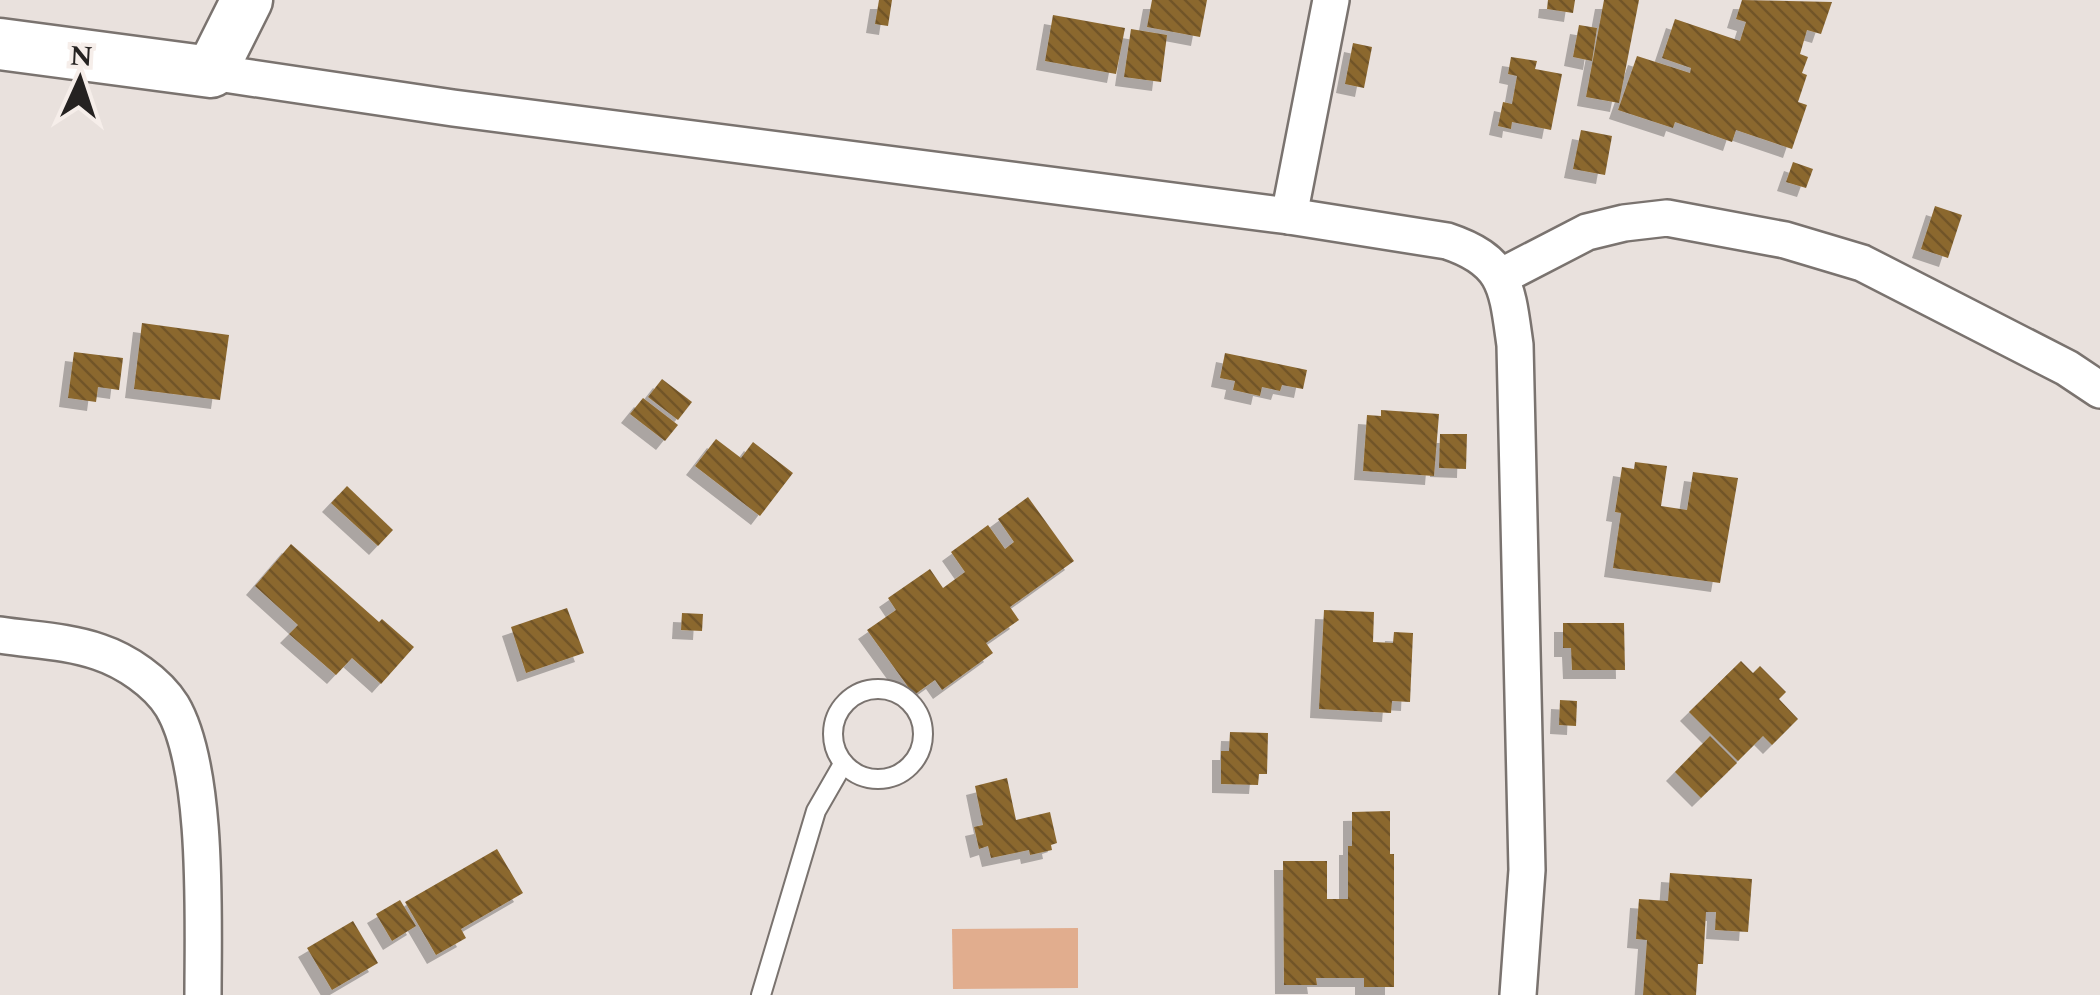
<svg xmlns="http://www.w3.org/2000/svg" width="2100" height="995" viewBox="0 0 2100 995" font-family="Spectral,serif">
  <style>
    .pitch { fill: #e1ad8e }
    .building { fill: url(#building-back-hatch); filter: url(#shadow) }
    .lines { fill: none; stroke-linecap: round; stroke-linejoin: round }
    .lane-casing { stroke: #7a736f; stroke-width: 22 }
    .street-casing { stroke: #7a736f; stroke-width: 40 }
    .secondary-casing { stroke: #7a736f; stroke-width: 55 }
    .lane { stroke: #fff; stroke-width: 18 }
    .street { stroke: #fff; stroke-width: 35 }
    .secondary { stroke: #fff; stroke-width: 50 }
  </style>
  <defs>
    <pattern id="building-back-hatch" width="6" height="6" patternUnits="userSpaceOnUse" patternTransform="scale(2.5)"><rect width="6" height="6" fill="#8b672f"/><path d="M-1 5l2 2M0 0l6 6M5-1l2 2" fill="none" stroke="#715428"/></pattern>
    <filter id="shadow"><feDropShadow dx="-9" dy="9" stdDeviation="0" flood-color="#0004"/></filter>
  </defs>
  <rect width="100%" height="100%" fill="#e9e1dd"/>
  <path class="pitch" d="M1078,928V988L953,989L952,929Z"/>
  <g class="building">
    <path d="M879,0H892L888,26L875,24Z"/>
    <path d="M1152,0H1207L1200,37L1147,27Z"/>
    <path d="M1548,0H1575L1573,13L1547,9Z"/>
    <path d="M1604,0H1639L1619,103L1586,97Z"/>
    <path d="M1742,0L1832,2L1821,34L1807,30L1800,54L1808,57L1802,73L1807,75L1798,102L1807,105L1792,149L1736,130L1732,142L1675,122L1673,128L1618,110L1637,56L1690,73L1691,68L1662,58L1675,19L1740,41L1746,22L1736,19Z"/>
    <path d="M1053,15L1125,28L1116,74L1045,61Z"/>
    <path d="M1579,25L1597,28L1592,61L1573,57Z"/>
    <path d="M1131,29L1167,35L1161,82L1124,77Z"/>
    <path d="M1353,43L1372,47L1364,88L1345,84Z"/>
    <path d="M1511,57L1537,61L1535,69L1562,74L1551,130L1512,122L1511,129L1498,126L1503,102L1512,104L1517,76L1508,74Z"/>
    <path d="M1581,130L1612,136L1605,175L1573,169Z"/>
    <path d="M1793,162L1813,169L1806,188L1786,182Z"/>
    <path d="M1935,206L1962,215L1948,258L1921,249Z"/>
    <path d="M142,323L229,335L220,400L134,389Z"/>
    <path d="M74,352L123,358L119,390L98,387L96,402L68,398Z"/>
    <path d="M1225,353L1307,370L1303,389L1282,385L1280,391L1262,387L1260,396L1233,390L1235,381L1220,378Z"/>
    <path d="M662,379L692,402L678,420L648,397Z"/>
    <path d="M643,398L678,425L665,441L630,414Z"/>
    <path d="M1381,410L1439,414L1434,476L1363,471L1367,415L1381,416Z"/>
    <path d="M1440,434H1467L1466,469L1439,468Z"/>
    <path d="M716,439L741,458L753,442L793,473L760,516L695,466Z"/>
    <path d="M1635,462L1667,466L1661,506L1687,510L1693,472L1738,478L1720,583L1613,568L1621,513L1615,512L1622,467L1634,469Z"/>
    <path d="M347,486L393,530L378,546L331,503Z"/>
    <path d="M1028,497L1074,561L1010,607L1019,620L986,643L993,653L942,690L935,680L914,695L867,630L896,610L888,598L930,569L943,588L965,572L951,552L988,525L1005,549L1014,542L998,519Z"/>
    <path d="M291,544L379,622L382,619L414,647L381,684L352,658L336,675L289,634L298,625L255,586Z"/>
    <path d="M567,608L584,653L526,673L511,627Z"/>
    <path d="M1324,610L1374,612L1373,642L1393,643L1394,632L1413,633L1410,702L1392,701L1391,713L1319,709Z"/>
    <path d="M682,613L703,614L702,631L681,630Z"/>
    <path d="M1563,623H1624L1625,670H1572L1571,648H1563Z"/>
    <path d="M1741,661L1753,673L1760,666L1786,692L1779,699L1798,719L1772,745L1763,736L1738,761L1689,712Z"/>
    <path d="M1560,700L1577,701L1576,726L1559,725Z"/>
    <path d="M1230,732L1268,733L1267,774H1259L1258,785L1221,784V751H1229Z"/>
    <path d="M1710,736L1737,763L1701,798L1675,772Z"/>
    <path d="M1007,778L1016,820L1050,812L1057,843L1051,845L1052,850L1030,855L1029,850L991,858L988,846L979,849L974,827L983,825L975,786Z"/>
    <path d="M1390,811V854H1394V987H1364V978H1316L1317,985H1284L1283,861H1327V899H1348V846H1352V812Z"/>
    <path d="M497,849L523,893L461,929L466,938L436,955L405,902Z"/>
    <path d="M1670,873L1752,879L1748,932L1715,930L1716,912H1706L1703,964H1698L1696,995H1643L1647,940L1636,939L1639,899L1668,901Z"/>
    <path d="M400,900L416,926L392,941L376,914Z"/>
    <path d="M353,921L378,963L332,990L307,948Z"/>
  </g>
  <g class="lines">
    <defs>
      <g id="lane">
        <circle cx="878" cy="734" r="45"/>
        <path d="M761,995L816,811L843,764"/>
      </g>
      <g id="street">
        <path d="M211,72L453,108L1289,216L1447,241C1507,261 1507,288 1515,345L1527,870L1518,995"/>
        <path d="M1289,216L1331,0"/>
        <path d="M1502,276L1587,232L1624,223L1667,218L1785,240L1862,263L2067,368L2100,390"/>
        <path d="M0,635C32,640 68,641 99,652C126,661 157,682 172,706C209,768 203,921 203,995"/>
      </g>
      <path id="secondary" d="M0,44L211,72L247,0"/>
    </defs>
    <use href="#lane" class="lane-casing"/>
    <use href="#street" class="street-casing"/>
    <use href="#secondary" class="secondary-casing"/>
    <use href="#lane" class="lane"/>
    <use href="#street" class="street"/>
    <use href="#secondary" class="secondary"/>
  </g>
  <g transform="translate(80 80) rotate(3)" stroke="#f6eeea" stroke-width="8" paint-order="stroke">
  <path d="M0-8L18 38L0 25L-18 38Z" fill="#252221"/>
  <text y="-15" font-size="28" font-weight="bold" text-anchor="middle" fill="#252221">N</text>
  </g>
</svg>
